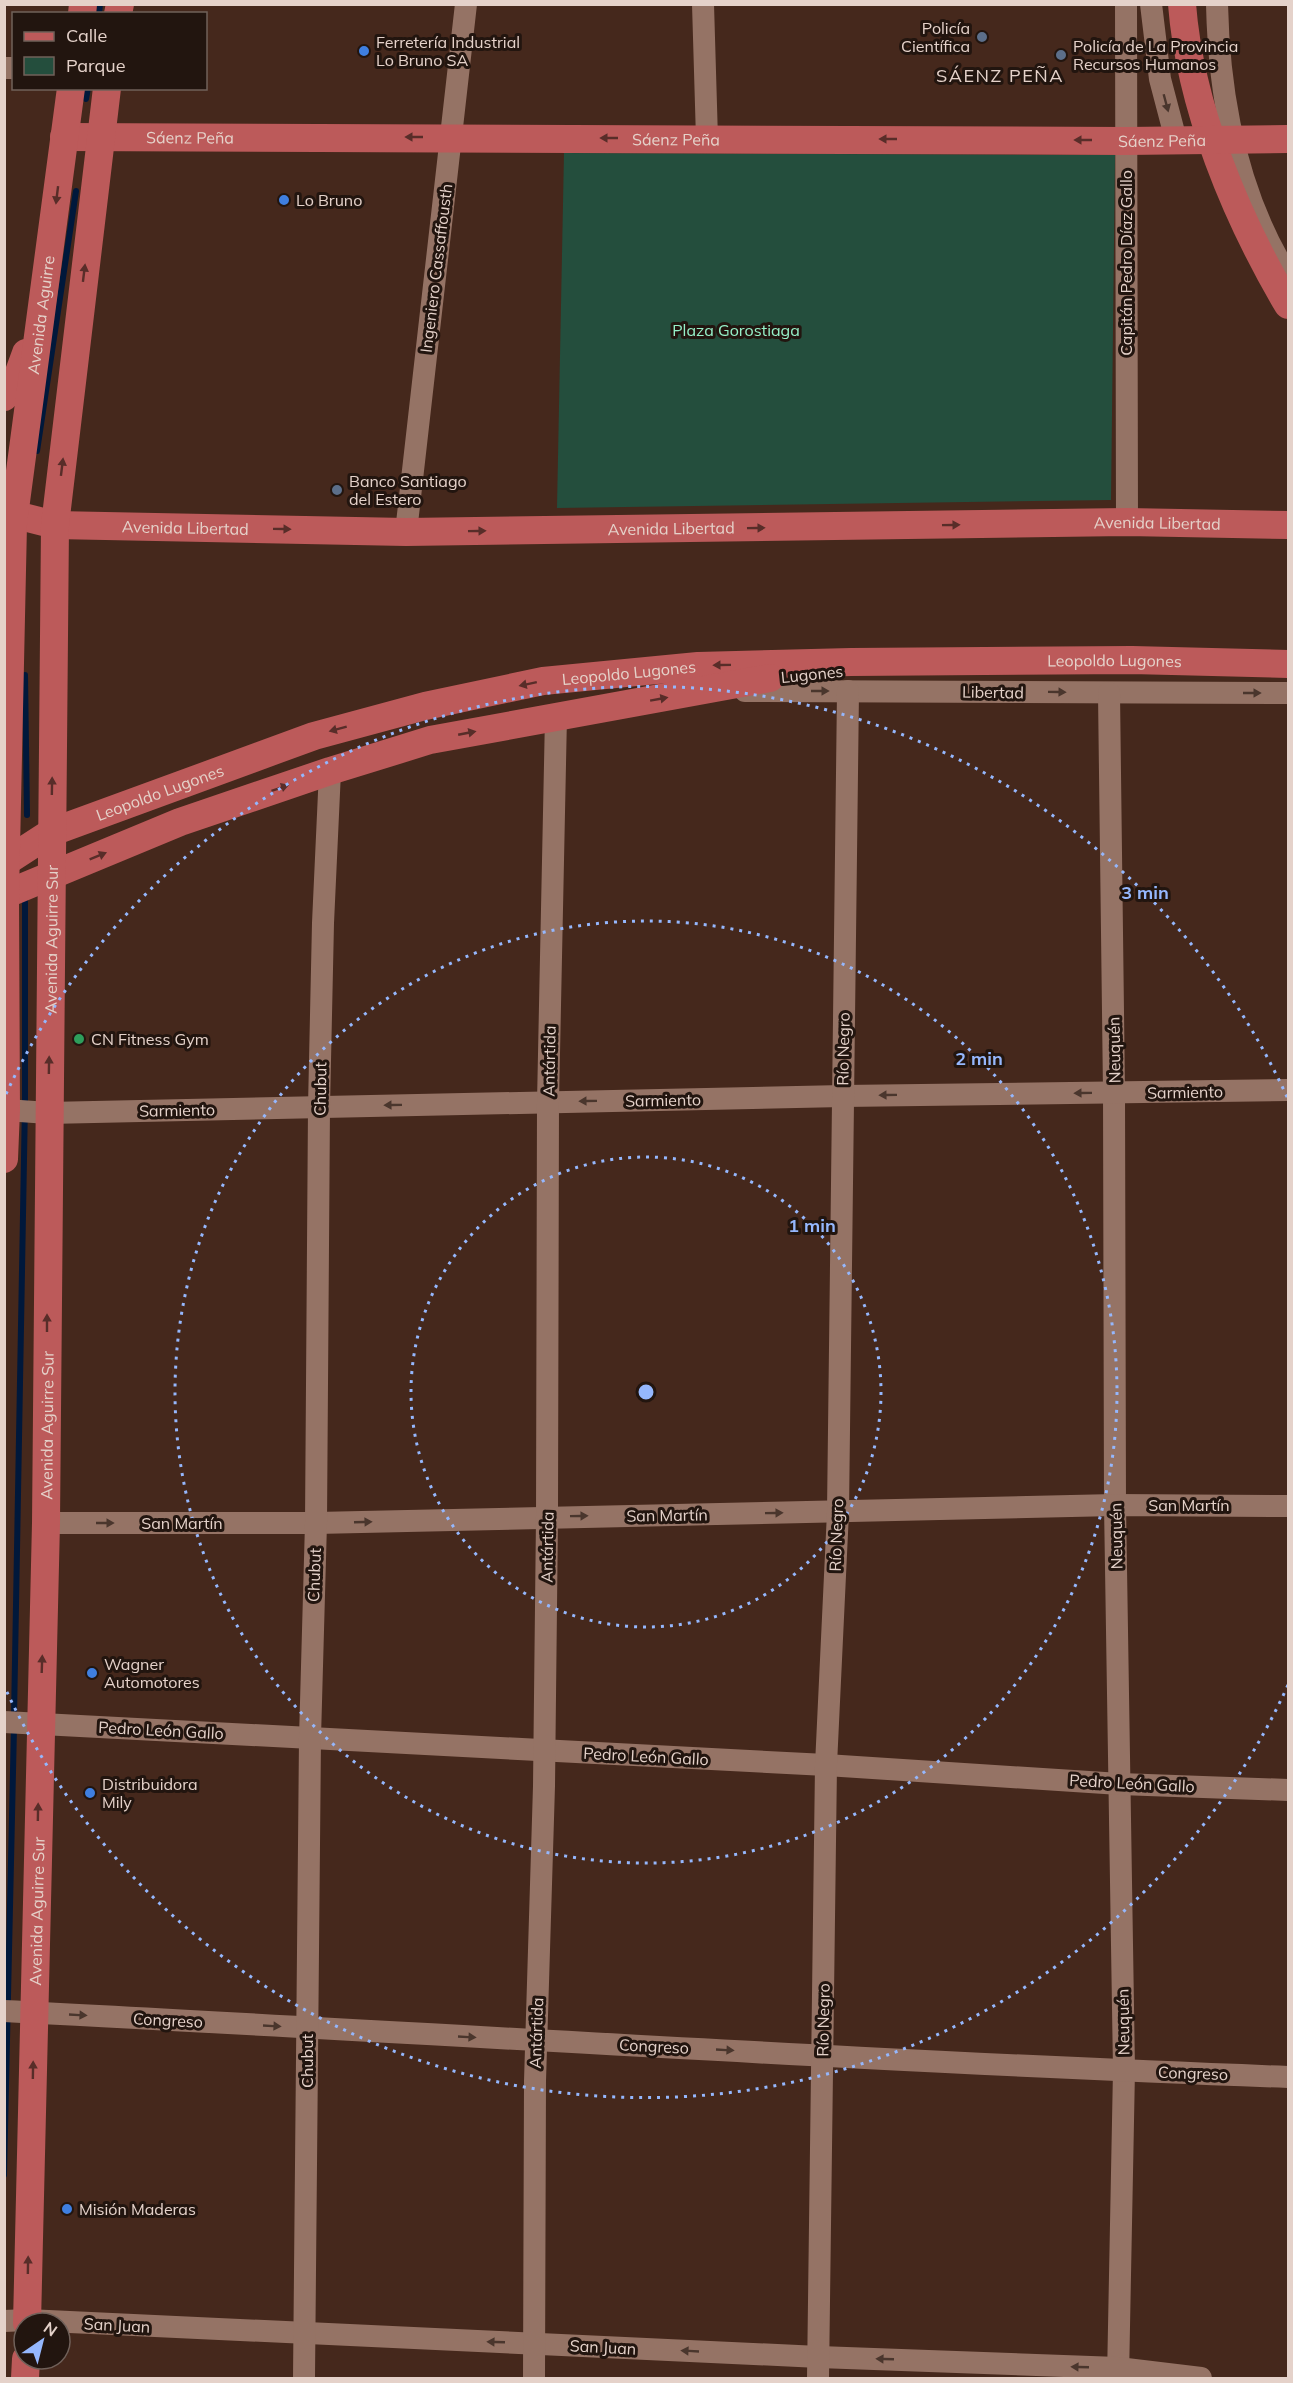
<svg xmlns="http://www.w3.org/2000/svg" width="1293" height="2383" viewBox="0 0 1293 2383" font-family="Mulish,sans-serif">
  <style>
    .green { fill: #244e3d }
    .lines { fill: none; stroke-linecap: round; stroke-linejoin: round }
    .stream { stroke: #00183b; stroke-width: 6 }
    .minor { stroke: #957365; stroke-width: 22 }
    .major { stroke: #bc5a5a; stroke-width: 28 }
    .oneway { fill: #4a362d }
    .oneway2 { fill: #582d29 }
    .ring { fill: none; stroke: #95b7fd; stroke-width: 3; stroke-dasharray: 3 6 }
    .service-dot { fill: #5c6f8a; stroke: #22150f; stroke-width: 2 }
    .shop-dot { fill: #3f7fe0; stroke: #22150f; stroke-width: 2 }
    .leisure-dot { fill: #2e9e5b; stroke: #22150f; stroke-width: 2 }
    .labels { text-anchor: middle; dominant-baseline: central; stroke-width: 6; stroke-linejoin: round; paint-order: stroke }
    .poi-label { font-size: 16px; fill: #e5d2ca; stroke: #22150f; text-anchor: start }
    .street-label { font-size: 16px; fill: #e5d2ca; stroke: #22150f }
    .park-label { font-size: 16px; fill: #96f1c9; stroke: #22150f }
    .neighbourhood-label { font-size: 18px; letter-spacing: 1.5px; fill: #e5d2ca; stroke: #22150f }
    .centre { fill: #95b7fd; stroke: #22150f; stroke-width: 3 }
    .ring-label { font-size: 18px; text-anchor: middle; font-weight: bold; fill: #95b7fd; stroke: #22150f; stroke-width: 6; stroke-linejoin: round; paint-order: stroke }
  </style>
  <rect width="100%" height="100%" fill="#45281c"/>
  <path class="green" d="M564,153L1115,155L1111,500L557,508Z"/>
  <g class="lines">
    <g class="stream">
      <path d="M99,14L100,4"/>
      <path d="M86,99L88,88"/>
      <path d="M37,451L76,191"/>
      <path d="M25,675L27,815"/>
      <path d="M14,1717L25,1103V899"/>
      <path d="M4,2175L14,1727"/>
    </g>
    <g class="minor">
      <path d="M703,4L707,139"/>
      <path d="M1126,4L1127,522"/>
      <path d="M1151,4L1160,79L1176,140"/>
      <path d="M1217,4C1219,98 1238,196 1288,276"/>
      <path d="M4,68H14"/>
      <path d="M406,532L466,4"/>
      <path d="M745,691L1288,693"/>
      <path d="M1109,693L1114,1092L1115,1505L1124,2070L1118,2378"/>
      <path d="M6,1110L48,1113L843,1096L1288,1090"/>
      <path d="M46,1523H316L1115,1505L1288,1506"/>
      <path d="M4,1722L826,1765L1120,1784L1288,1790"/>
      <path d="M4,2011C432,2033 860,2061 1288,2077"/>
      <path d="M4,2321L27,2320L819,2357L1118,2368L1201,2378"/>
      <path d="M304,2378L310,1738L316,1523L319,1107L323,923L330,771"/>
      <path d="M534,2378L535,2081L544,1786L547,1517L548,1102L556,716"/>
      <path d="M818,2378L826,1765L838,1512L848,691"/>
    </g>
    <g class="major">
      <path d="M1182,4C1190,107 1236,217 1288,305"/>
      <path d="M82,14L83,4"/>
      <path d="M118,14L120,4"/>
      <path id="s1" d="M64,137L1126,141L1288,139"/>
      <path d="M4,397L15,383L26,353"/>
      <path id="s2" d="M4,512L55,525L406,532L1127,522L1288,525"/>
      <path id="s3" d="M4,863L52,832L314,736L425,706L543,681L698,666L851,662L1132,660L1288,664"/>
      <path d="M4,895L180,822L330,771L430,740L770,678"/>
      <path id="s4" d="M4,1159L6,1110L5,895L13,524L71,88"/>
      <path id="s5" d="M27,2323L46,1523L55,525L107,88"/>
      <path d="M25,2378L26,2359"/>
    </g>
  </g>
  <defs><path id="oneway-solid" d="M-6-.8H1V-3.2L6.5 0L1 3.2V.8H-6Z" transform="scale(1.5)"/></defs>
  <g class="oneway">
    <use href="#oneway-solid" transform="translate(1166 103) rotate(75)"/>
    <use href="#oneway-solid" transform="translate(820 691)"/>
    <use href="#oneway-solid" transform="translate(1057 692) rotate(1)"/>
    <use href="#oneway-solid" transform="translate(1252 693)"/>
    <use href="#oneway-solid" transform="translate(1083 1093) rotate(179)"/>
    <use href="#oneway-solid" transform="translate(888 1095) rotate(179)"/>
    <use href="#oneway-solid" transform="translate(588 1101) rotate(179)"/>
    <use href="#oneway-solid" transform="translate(393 1105) rotate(179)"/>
    <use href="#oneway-solid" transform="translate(774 1513) rotate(-1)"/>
    <use href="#oneway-solid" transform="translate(579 1516) rotate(-1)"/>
    <use href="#oneway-solid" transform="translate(363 1522) rotate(-2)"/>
    <use href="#oneway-solid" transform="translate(105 1523)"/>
    <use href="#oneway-solid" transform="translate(78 2015) rotate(3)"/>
    <use href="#oneway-solid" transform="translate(272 2026) rotate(3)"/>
    <use href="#oneway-solid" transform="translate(467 2037) rotate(3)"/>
    <use href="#oneway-solid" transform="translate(725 2050) rotate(3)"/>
    <use href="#oneway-solid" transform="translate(496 2342) rotate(-178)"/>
    <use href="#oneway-solid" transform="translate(690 2351) rotate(-177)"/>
    <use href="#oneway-solid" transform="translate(885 2359) rotate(-178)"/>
    <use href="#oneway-solid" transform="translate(1080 2367) rotate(-178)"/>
  </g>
  <g class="oneway2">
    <use href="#oneway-solid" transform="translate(414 137) rotate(-180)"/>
    <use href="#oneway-solid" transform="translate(609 138) rotate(-180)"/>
    <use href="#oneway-solid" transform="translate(888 139) rotate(-180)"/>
    <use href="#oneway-solid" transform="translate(1083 140) rotate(-180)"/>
    <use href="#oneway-solid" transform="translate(57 195) rotate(97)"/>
    <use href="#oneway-solid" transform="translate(84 273) rotate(-83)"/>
    <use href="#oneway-solid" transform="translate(62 467) rotate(-83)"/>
    <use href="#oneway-solid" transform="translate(951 525) rotate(-1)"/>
    <use href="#oneway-solid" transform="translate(756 528) rotate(-1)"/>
    <use href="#oneway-solid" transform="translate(282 529) rotate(1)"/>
    <use href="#oneway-solid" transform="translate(477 531) rotate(-1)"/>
    <use href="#oneway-solid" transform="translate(722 665) rotate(179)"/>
    <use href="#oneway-solid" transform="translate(528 684) rotate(168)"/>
    <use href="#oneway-solid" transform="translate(659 699) rotate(-10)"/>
    <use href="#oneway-solid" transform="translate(338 729) rotate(165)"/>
    <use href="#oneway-solid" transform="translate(467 733) rotate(-11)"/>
    <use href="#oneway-solid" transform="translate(52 786) rotate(-89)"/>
    <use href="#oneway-solid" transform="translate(280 788) rotate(-19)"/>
    <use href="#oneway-solid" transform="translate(98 856) rotate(-22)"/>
    <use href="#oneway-solid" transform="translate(49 1065) rotate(-89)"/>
    <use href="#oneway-solid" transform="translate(47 1323) rotate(-90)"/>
    <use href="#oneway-solid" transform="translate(42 1664) rotate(-88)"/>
    <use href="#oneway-solid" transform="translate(38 1812) rotate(-89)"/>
    <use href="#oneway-solid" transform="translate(33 2070) rotate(-89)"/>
    <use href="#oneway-solid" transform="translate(28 2265) rotate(-89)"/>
  </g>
  <g class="ring">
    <circle cx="646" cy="1392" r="235"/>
    <circle cx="646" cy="1392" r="471"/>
    <path d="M1288 1685A706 706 0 0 1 6 1690M6 1094A706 706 0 0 1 1288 1099"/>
  </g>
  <g class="service-dot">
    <circle cx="982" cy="37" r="6"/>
    <circle cx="1061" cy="55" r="6"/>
    <circle cx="337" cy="490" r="6"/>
  </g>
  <g class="shop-dot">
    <circle cx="364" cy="51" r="6"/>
    <circle cx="284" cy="200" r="6"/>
    <circle cx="92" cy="1673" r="6"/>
    <circle cx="90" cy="1793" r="6"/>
    <circle cx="67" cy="2209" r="6"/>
  </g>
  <circle class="leisure-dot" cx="79" cy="1039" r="6"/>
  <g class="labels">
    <g class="poi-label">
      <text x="970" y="28" text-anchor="end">Policía<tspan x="970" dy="18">Científica</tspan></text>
      <text x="376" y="42">Ferretería Industrial<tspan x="376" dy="18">Lo Bruno SA</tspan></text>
      <text x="1073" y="46">Policía de La Provincia<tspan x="1073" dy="18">Recursos Humanos</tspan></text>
      <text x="296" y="200">Lo Bruno</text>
      <text x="349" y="481">Banco Santiago<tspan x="349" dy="18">del Estero</tspan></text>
      <text x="91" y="1039">CN Fitness Gym</text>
      <text x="104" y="1664">Wagner<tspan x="104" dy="18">Automotores</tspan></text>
      <text x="102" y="1784">Distribuidora<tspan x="102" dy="18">Mily</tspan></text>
      <text x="79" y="2209">Misión Maderas</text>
    </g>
    <g class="street-label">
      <text stroke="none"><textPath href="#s1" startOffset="126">Sáenz Peña</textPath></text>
      <text stroke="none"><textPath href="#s1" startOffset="612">Sáenz Peña</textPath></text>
      <text stroke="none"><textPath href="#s1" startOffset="1098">Sáenz Peña</textPath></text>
      <text transform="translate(1126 263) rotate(-90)">Capitán Pedro Díaz Gallo</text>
      <text transform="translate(436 268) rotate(-83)">Ingeniero Cassaffousth</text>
      <text stroke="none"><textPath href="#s4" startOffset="846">Avenida Aguirre</textPath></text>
      <text stroke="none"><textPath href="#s2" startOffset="1155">Avenida Libertad</textPath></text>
      <text stroke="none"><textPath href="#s2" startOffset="183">Avenida Libertad</textPath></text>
      <text stroke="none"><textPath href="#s2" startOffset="669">Avenida Libertad</textPath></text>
      <text stroke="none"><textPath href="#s3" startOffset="1144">Leopoldo Lugones</textPath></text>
      <text stroke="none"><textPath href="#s3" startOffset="658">Leopoldo Lugones</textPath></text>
      <text transform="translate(812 674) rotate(-6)">Lugones</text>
      <text transform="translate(993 692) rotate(1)">Libertad</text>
      <text stroke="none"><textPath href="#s3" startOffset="172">Leopoldo Lugones</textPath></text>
      <text stroke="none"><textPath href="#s5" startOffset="1384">Avenida Aguirre Sur</textPath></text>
      <text transform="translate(843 1049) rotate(-89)">Río Negro</text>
      <text transform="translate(1114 1050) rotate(-91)">Neuquén</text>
      <text transform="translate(549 1061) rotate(-89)">Antártida</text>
      <text transform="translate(320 1089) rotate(-89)">Chubut</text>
      <text transform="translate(1185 1092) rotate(-1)">Sarmiento</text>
      <text transform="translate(663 1100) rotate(-1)">Sarmiento</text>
      <text transform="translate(177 1110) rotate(-1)">Sarmiento</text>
      <text stroke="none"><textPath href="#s5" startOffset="898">Avenida Aguirre Sur</textPath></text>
      <text x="1189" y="1505">San Martín</text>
      <text transform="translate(667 1515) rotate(-1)">San Martín</text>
      <text x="182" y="1523">San Martín</text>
      <text transform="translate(836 1535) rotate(-88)">Río Negro</text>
      <text transform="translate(1116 1536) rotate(-91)">Neuquén</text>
      <text transform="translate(547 1547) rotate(-89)">Antártida</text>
      <text transform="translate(314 1575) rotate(-88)">Chubut</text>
      <text transform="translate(161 1730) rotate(3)">Pedro León Gallo</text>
      <text transform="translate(646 1756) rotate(3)">Pedro León Gallo</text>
      <text transform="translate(1132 1783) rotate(3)">Pedro León Gallo</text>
      <text stroke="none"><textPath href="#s5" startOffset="412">Avenida Aguirre Sur</textPath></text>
      <text transform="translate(168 2020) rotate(3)">Congreso</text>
      <text transform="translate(823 2020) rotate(-89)">Río Negro</text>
      <text transform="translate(1123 2022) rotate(-91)">Neuquén</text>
      <text transform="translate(536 2033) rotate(-88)">Antártida</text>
      <text transform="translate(654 2046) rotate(3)">Congreso</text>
      <text transform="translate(307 2061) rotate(-90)">Chubut</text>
      <text transform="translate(1193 2073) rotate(2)">Congreso</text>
      <text transform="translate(117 2325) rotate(3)">San Juan</text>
      <text transform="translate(603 2347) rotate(3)">San Juan</text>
    </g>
    <g class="park-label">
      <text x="736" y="330">Plaza Gorostiaga</text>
    </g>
    <g class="neighbourhood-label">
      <text x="1000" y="75">SÁENZ PEÑA</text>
    </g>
  </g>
  <circle cx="646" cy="1392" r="9" class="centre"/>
  <g class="ring-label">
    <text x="1145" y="899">3 min</text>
    <text x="979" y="1065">2 min</text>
    <text x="812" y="1232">1 min</text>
  </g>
  <rect width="1293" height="2383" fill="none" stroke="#e5d2ca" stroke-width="12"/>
  <rect x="12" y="12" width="195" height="78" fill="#22150f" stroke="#70615a" stroke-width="1.5"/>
  <rect x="24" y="32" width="30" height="9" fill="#bc5a5a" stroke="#70615a" stroke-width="1.5"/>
  <text x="66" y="42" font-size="18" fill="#e5d2ca">Calle</text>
  <rect x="24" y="57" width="30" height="18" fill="#244e3d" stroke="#70615a" stroke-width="1.5"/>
  <text x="66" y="72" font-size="18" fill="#e5d2ca">Parque</text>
  <g transform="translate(42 2341) rotate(35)"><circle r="28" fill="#22150f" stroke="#70615a" stroke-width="1.5"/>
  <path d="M0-4.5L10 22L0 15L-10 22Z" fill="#95b7fd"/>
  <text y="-9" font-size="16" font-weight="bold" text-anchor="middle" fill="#e5d2ca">N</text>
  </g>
</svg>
